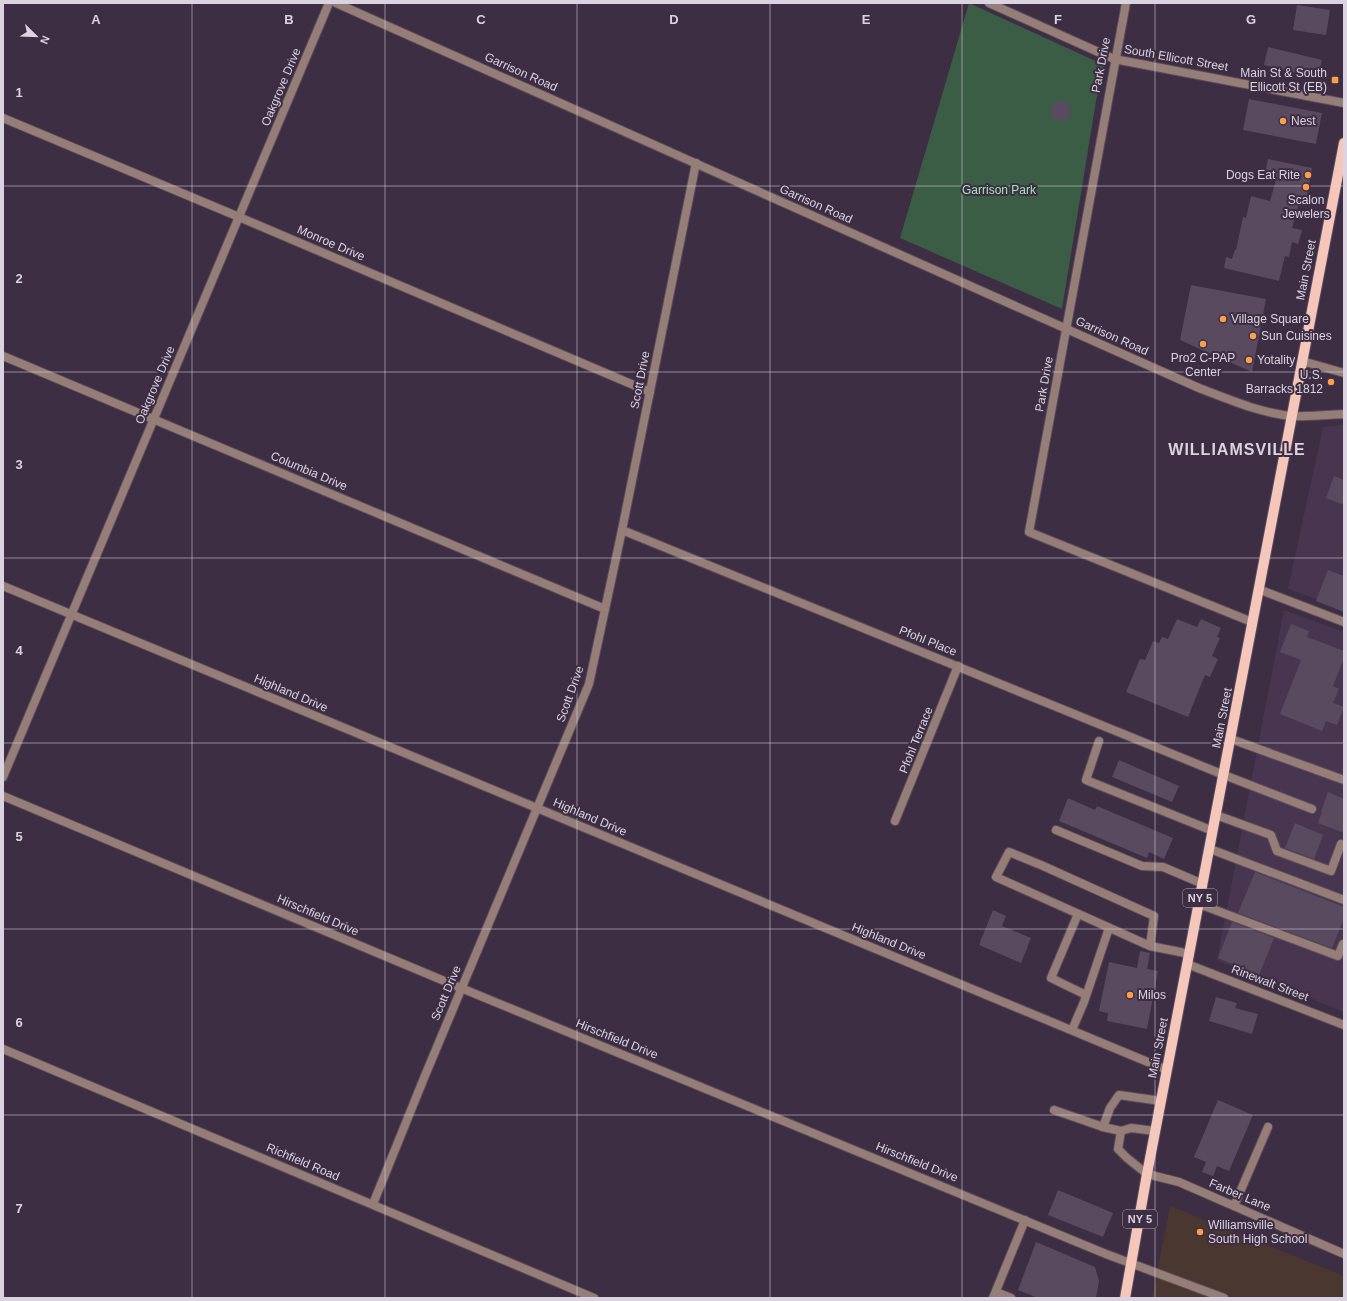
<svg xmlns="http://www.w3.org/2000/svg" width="1347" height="1301" viewBox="0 0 1347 1301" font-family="Helvetica,sans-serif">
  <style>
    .built { fill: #483651 }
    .education { fill: #4a372f }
    .green { fill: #3b5d46 }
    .building { fill: #594a60 }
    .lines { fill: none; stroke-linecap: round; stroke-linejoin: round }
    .service-casing { stroke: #5a4c5f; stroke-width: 10 }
    .minor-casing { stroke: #5a4c5f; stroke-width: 10 }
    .tertiary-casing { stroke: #5a4c5f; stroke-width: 10 }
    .primary-casing { stroke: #5a4c5f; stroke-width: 12 }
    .service { stroke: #957e78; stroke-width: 8 }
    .minor { stroke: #957e78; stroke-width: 8 }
    .tertiary { stroke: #957e78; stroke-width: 8 }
    .primary { stroke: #f5c7bb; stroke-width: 10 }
    .grid { fill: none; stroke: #dcd3e1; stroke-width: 1; stroke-opacity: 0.55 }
    .poi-dot { fill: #fa9f4e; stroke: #3d2e43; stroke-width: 1.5 }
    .labels { text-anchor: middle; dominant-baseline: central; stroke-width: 4; stroke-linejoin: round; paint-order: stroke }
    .shield { fill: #3d2e43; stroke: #aca2b2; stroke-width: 1 }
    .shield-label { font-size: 11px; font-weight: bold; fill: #dcd3e1 }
    .street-label { font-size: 12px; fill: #dcd3e1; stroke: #3d2e43 }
    .poi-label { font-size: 12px; fill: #dcd3e1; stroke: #3d2e43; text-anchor: start }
    .park-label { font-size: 12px; fill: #a2e6b7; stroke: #3d2e43 }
    .district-label { font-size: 16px; font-weight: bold; letter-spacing: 1px; fill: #dcd3e1; stroke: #3d2e43 }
    .grid-label { font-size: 13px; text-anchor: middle; font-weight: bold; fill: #dcd3e1; stroke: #3d2e43; stroke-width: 4; stroke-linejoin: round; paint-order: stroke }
  </style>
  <rect width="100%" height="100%" fill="#3d2e43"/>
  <g class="built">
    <path d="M1344,425V609L1288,589L1323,427Z"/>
    <path d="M1284,610L1344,632V1012L1217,960Z"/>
  </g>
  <path class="education" d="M1170,1206L1344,1276V1298H1152Z"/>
  <path class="green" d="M969,3L1104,65L1096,101L1062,309L900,238Z"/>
  <g class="building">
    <path d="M1297,5L1330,10L1326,35L1293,30Z"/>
    <path d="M1268,47L1322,60L1318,78L1264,65Z"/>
    <path d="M1249,99L1322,113L1316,144L1243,130Z"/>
    <circle cx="1061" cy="111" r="10"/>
    <path d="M1268,159L1312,168L1307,197L1301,196L1292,228L1302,230L1298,244L1292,242L1289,257L1285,256L1279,281L1224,268L1226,257L1232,259L1235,250H1236L1243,217L1246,218L1251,196L1270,201L1276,180L1264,178Z"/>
    <path d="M1191,285L1266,299L1252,372L1180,340Z"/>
    <path d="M1334,476L1344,480V505L1326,498Z"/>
    <path d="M1328,570L1344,576V612L1316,601Z"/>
    <path d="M1177,619L1197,627L1201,619L1221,628L1217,637L1220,638L1212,656L1218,659L1210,677L1205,675L1188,717L1126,692L1140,659L1145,660L1153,641L1159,643L1162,637L1168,639Z"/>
    <path d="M1291,624L1309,631L1307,637L1344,651V658L1333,686L1339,689L1333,703L1344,707L1337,725L1326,721L1322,731L1280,714L1301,660L1280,652Z"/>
    <path d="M1119,760L1179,786L1172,802L1112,777Z"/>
    <path d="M1328,792L1344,799V833L1318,823L1322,812H1321Z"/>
    <path d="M1068,798L1095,810L1097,806L1173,838L1164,859L1149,852L1147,858L1059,821Z"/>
    <path d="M1295,823L1323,835L1314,859L1285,848Z"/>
    <path d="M1255,872L1344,907V918L1332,948L1238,913Z"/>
    <path d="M993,910L1006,916L1002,926L1031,938L1021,963L979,945Z"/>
    <path d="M1232,922L1274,938L1259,975L1218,958Z"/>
    <path d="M1140,951L1150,953L1147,969L1158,971L1147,1029L1107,1021L1108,1013L1099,1011L1109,962L1137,968Z"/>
    <path d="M1216,997L1237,1003L1235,1008L1258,1014L1252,1034L1209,1021Z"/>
    <path d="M1218,1100L1253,1115L1229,1171L1217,1166L1213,1176L1202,1172L1206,1162L1194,1157Z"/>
    <path d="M1058,1190L1113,1213L1103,1237L1048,1215Z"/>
    <path d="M1036,1242L1095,1267L1099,1281L1096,1298H1038L1018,1290Z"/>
  </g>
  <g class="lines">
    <defs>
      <g id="service">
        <path d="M1231,739L1344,780"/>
        <path d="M1099,741L1086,780L1213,831"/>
        <path d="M1224,775L1312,809"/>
        <path d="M1216,815L1271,835L1277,851L1331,871L1341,844"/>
        <path d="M1056,830L1142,866L1163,867L1203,884"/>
        <path d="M1210,849L1344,900"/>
        <path d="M1199,904L1338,956L1343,944H1344"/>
        <path d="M1078,914L1051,978L1086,995"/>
        <path d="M1150,946L996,877L1009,852L1041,865L1154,916L1150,946L1190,954"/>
        <path d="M1072,1030L1084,1002L1109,928"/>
        <path d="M1054,1110L1103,1127L1110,1108L1119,1095L1161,1101"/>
        <path d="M1103,1127L1121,1131"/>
        <path d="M1147,1174L1127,1158L1118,1149L1121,1131L1131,1128L1155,1131"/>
        <path d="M1234,1206L1268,1127"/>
        <path d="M996,1292L1011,1298"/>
        <path d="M993,1298L1025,1220"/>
      </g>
      <g id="minor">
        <path d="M989,3L1114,59L1344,103"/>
        <path d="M1126,3L1029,532L1252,622"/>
        <path d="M3,118L239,217L650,392"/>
        <path d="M3,356L605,609"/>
        <path d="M622,530L1224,775"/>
        <path d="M3,586L1167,1070"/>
        <path d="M1258,589L1344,622"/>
        <path d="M3,777L329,3"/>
        <path d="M3,796L461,988L1106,1254L1224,1298"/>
        <path d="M895,821L958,666"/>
        <path d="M1187,964L1344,1025"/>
        <path d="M3,1049L594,1298"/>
        <path d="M1147,1174L1179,1182L1344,1254"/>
        <path d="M373,1204L424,1078L589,684L622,530L696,163"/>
      </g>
      <g id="tertiary">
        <path d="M336,3L1199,388C1228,399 1260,413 1291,416C1309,417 1327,415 1344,414"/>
        <path d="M1302,361L1344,373"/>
      </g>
      <path id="primary" d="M1125,1298L1147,1174L1344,143"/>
    </defs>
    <use href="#service" class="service-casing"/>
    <use href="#minor" class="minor-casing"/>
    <use href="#tertiary" class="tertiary-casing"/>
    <use href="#primary" class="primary-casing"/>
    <use href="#service" class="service"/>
    <use href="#minor" class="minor"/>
    <use href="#tertiary" class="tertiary"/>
    <use href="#primary" class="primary"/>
  </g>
  <path class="grid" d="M192,3V1298M385,3V1298M577,3V1298M770,3V1298M962,3V1298M1155,3V1298M3,186H1344M3,372H1344M3,558H1344M3,743H1344M3,929H1344M3,1115H1344"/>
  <g class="poi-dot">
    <rect x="1331" y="76" width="8" height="8" rx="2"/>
    <circle cx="1283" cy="121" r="4"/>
    <circle cx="1308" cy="175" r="4"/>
    <circle cx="1306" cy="187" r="4"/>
    <circle cx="1223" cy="319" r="4"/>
    <circle cx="1253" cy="336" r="4"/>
    <circle cx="1203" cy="344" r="4"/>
    <circle cx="1249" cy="360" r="4"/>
    <circle cx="1331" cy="382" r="4"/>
    <circle cx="1130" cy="995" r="4"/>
    <circle cx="1200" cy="1232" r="4"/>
  </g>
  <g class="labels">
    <g class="shield">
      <rect x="1183" y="889" width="34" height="18" rx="3"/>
      <rect x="1123" y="1210" width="34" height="18" rx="3"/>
    </g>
    <g class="shield-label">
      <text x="1200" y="898">NY 5</text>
      <text x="1140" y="1219">NY 5</text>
    </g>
    <g class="street-label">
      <text transform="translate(1176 58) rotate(10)">South Ellicott Street</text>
      <text transform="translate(1101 65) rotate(-79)">Park Drive</text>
      <text transform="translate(521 72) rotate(24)">Garrison Road</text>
      <text transform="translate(281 87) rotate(-67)">Oakgrove Drive</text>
      <text transform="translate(816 204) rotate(24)">Garrison Road</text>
      <text transform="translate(331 243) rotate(23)">Monroe Drive</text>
      <text transform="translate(1306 270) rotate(-79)">Main Street</text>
      <text transform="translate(1112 336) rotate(24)">Garrison Road</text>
      <text transform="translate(640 380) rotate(-79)">Scott Drive</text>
      <text transform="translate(1044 384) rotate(-80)">Park Drive</text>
      <text transform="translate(155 385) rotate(-67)">Oakgrove Drive</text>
      <text transform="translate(309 471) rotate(23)">Columbia Drive</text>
      <text transform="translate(928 641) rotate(22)">Pfohl Place</text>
      <text transform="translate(291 693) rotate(23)">Highland Drive</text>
      <text transform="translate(570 694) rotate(-70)">Scott Drive</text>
      <text transform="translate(1222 718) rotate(-79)">Main Street</text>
      <text transform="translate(916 740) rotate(-68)">Pfohl Terrace</text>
      <text transform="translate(590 817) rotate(23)">Highland Drive</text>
      <text transform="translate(318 915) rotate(23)">Hirschfield Drive</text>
      <text transform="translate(889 941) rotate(22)">Highland Drive</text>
      <text transform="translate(1270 983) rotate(21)">Rinewalt Street</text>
      <text transform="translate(446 993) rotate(-67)">Scott Drive</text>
      <text transform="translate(617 1039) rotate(22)">Hirschfield Drive</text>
      <text transform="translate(1158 1048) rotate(-79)">Main Street</text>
      <text transform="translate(303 1162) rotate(23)">Richfield Road</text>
      <text transform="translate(917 1162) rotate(22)">Hirschfield Drive</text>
      <text transform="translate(1240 1195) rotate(23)">Farber Lane</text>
    </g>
    <g class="poi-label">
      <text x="1327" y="73" text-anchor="end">Main St &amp; South<tspan x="1327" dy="14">Ellicott St (EB)</tspan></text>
      <text x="1291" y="121">Nest</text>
      <text x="1300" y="175" text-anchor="end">Dogs Eat Rite</text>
      <text x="1306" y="200" text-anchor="middle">Scalon<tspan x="1306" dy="14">Jewelers</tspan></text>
      <text x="1231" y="319">Village Square</text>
      <text x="1261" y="336">Sun Cuisines</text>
      <text x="1203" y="358" text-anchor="middle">Pro2 C-PAP<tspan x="1203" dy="14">Center</tspan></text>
      <text x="1257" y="360">Yotality</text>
      <text x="1323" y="375" text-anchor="end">U.S.<tspan x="1323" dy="14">Barracks 1812</tspan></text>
      <text x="1138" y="995">Milos</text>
      <text x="1208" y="1225">Williamsville<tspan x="1208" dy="14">South High School</tspan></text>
    </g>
    <g class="park-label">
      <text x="999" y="190">Garrison Park</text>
    </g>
    <g class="district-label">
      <text x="1237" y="449">WILLIAMSVILLE</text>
    </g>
  </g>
  <g class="grid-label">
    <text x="96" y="24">A</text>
    <text x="289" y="24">B</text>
    <text x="481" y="24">C</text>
    <text x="674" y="24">D</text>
    <text x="866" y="24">E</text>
    <text x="1058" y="24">F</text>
    <text x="1251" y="24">G</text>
    <text x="19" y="97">1</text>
    <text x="19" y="283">2</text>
    <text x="19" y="469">3</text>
    <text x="19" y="655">4</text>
    <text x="19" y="841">5</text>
    <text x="19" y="1027">6</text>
    <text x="19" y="1213">7</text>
  </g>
  <rect width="1347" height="1301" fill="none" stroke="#dcd3e1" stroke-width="8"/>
  <g transform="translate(36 36) rotate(113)" stroke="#3d2e43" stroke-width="3" paint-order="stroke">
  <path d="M0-3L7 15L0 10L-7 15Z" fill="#dcd3e1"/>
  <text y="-6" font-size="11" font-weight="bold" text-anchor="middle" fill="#dcd3e1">N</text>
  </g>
</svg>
